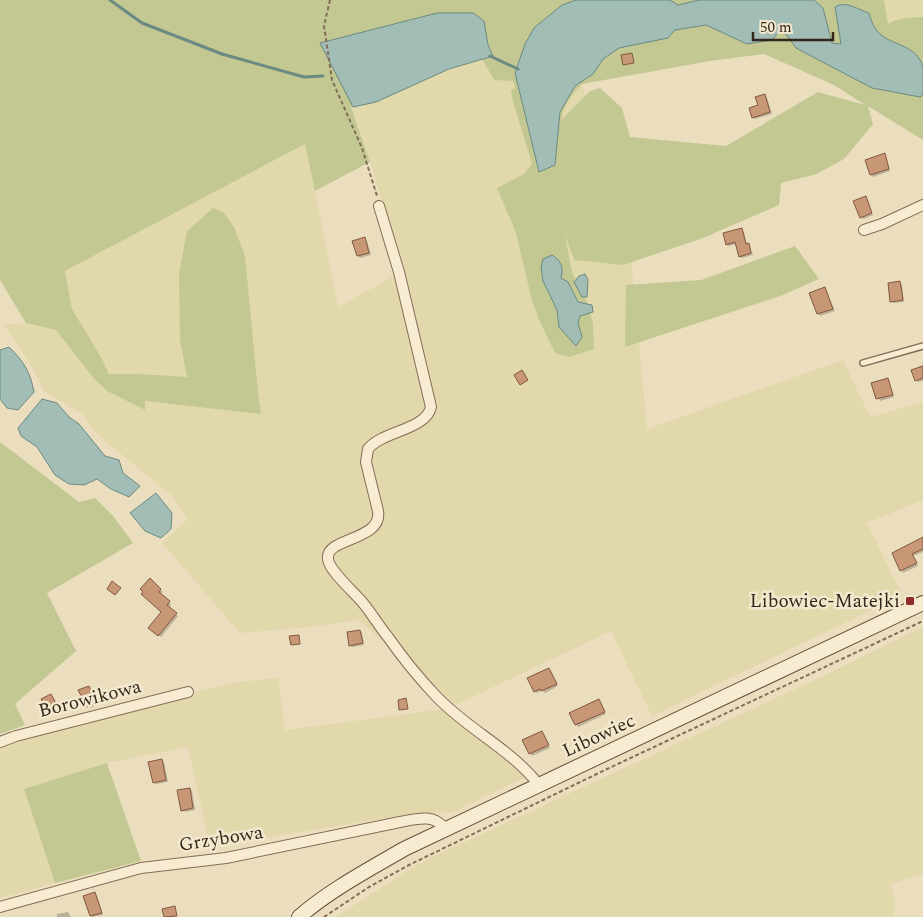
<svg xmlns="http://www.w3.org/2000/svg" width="923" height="917" viewBox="0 0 923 917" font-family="Spectral,serif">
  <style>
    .farmland { fill: #e1d8ac }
    .green { fill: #c3c893; fill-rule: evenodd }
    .water { fill: #a2bdb5; stroke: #6a8a82 }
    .shadow { fill: #0003 }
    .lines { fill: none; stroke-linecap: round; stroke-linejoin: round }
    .stream { stroke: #6a8a82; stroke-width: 3 }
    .building { fill: #c89776; stroke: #81583f }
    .lane-casing { stroke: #836e58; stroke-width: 8 }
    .street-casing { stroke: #836e58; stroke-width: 12 }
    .secondary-casing { stroke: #64503b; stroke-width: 16 }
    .path { stroke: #836e58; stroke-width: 2; stroke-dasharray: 4 2.5; stroke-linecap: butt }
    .lane { stroke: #f7ebd1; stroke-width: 5 }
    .street { stroke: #f7ebd1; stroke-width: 10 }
    .secondary { stroke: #f7ebd1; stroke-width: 14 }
    .poi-dot { fill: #8f2b2c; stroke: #f3e8cd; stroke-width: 2 }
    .labels { text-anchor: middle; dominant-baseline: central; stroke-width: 5; stroke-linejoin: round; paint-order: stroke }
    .poi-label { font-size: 19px; fill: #33271c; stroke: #f3e8cd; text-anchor: end }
    .street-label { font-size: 19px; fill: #33271c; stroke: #f3e8cd }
  </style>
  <rect width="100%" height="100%" fill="#ebdebe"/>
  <g class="farmland">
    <path d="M884,0H923V17H912L893,22L888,25Z"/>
    <path d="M481,57L513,81L515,88L513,102L532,164L524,174L497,188L516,233L532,301L539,320L555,353L569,357L593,333V323L579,293L571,267L564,231L561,121L563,108L575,91L582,84L631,259L647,429L843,360L870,417L923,402V500L867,523L902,595L652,716L611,631L451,707L402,650L396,653L359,620L301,628L240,633L162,543L188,519L173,497L98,435L83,415L43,390L32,367L4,325L26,323L56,330L95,380L107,391L145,409L144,401L261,414L188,378L140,374H109L101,357L72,309L65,271L306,144L338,307L398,274L389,225L368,155L351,107L359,98Z"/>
    <path d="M923,627V874L890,884L895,899L894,917H336L399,876L426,860L817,679Z"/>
    <path d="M278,678L285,730L445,709L519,769L525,777L454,812L411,814L210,847L188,747L107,763L24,789L55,883L0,898V747L30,737L99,721L126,710L199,691L239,682Z"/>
  </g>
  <g class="green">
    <path d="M0,0H884L888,24C898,18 911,17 923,17V140L868,106L873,124L844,159L817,174L781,183L779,205L703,238L623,265L574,260L565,235L571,267L579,293L585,296L593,323L594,349L569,357L555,353L539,320L532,301L516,233L497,188L524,174L532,164L513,102L511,90L515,88L513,81L494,80L481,57L359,98L351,107L370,162L315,191L305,144L65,271L72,309L101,357L109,374H140L187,377L180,340L179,274L187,231L213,208L224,213L234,227L245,256L258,393L261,414L145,401V410L107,391L95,380L56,330L26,323L0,280ZM764,54L834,85L865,105L818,92L726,146L630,137L622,108L600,88L590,91L561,120C564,105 571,95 582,84L710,61Z"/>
    <path d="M795,246L819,279L783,295L625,347L626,285L701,280Z"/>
    <path d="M0,442L79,502L95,498L114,517L133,543L47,593L76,651L15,704L25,725L0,734Z"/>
    <path d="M107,763L141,861L55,883L24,789Z"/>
  </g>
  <g class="water">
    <path d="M576,0H670L678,5L699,0H814L823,8L832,43L841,44L835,7C845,0 859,10 869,13C871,21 874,28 880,34C894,46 917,45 923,67C923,75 923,86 923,95L920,97L872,88L796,48L786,34L778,33L772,40L747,44L706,25L675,30L668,38L619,48L603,59L593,74L575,86L560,112L555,165L539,172L515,73L525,44L534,28L562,5Z"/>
    <path d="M437,13H473L484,21L488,45L493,56L449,69L376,102L353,107L320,43Z"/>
    <path d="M552,255C561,261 564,267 561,278L568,282L578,302L592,305L593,312L580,316L578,323L582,337L576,346L559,327L557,310L543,281L541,268L543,259Z"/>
    <path d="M585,274L588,280L587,297H582L574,282L579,276Z"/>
    <path d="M9,347C24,362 30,371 34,392L18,410L7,408L0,399V350Z"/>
    <path d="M42,399L57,403L69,417L79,424L105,456L119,460L123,473L140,486L129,497L111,489L97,479L84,485L69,484L55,475L37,447L21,436L18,428Z"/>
    <path d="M156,493L172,513L171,529L161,538L145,531L130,513Z"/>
  </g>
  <g class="shadow">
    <path d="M764,95L767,98L772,114L755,119L753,117Z"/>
    <path d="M884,155L886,157L890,171L873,177L871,175Z"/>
    <path d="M865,197L873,215L863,219L861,217Z"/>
    <path d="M741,229L744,232L747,245L750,247L753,255L742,258L740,256L737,244L729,246L727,244Z"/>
    <path d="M365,239L367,241L371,255L360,258L358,256Z"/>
    <path d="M900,283L902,285L904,302L894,303L891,301Z"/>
    <path d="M825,289L835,311L820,316L818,314Z"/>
    <path d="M923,365V381L918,382L916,380L918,367Z"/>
    <path d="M887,380L894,397L880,401L872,384Z"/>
    <path d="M923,539V552L913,556L918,566L903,573L893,553Z"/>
    <path d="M150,580L163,592L160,594L171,604L168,608L178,616L161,637L152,630L163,612Z"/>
    <path d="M360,631L362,633L364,645L352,647L350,645Z"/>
    <path d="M549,669L558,686L545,693L542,690L537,693L535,691Z"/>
    <path d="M90,689L98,704L90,708L88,706Z"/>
    <path d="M52,697L59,710L52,714L50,712Z"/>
    <path d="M599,700L606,714L578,727L571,714Z"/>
    <path d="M542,732L550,748L532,756L524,741Z"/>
    <path d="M162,760L164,762L168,782L156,784L154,782Z"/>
    <path d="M190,789L192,791L195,810L185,812L183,810Z"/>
    <path d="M95,894L97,896L103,915L92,917L91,916Z"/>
    <path d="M68,912L71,917H57V914Z"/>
  </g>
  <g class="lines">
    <g class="stream">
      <path d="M110,0L142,23L222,54L304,77L323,76"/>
      <path d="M490,56L518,69"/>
    </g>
  </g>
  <g class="building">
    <path d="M632,53L634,63L623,65L621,55Z"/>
    <path d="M765,94L770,112L752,118L749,108L758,105L755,97Z"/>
    <path d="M885,153L889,169L870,175L865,160Z"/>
    <path d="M866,196L872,213L860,218L853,201Z"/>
    <path d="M742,228L746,244L749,243L751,253L739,257L735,242L726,245L723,233Z"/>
    <path d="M365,237L369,253L357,256L352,241Z"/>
    <path d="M900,281L903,300L890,302L888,283Z"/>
    <path d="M825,287L833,309L817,314L809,293Z"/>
    <path d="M923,366V378L915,381L911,370Z"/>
    <path d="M522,370L528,380L520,385L514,375Z"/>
    <path d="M888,378L893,395L876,399L871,383Z"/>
    <path d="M923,537V549L912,554L917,563L900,571L892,553Z"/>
    <path d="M150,578L161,589L159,592L170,601L167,605L177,613L158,636L148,628L161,612L141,594L143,592L140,589Z"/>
    <path d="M112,581L121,588L115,595L107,589Z"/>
    <path d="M360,630L363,643L349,646L347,632Z"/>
    <path d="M299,635L300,644L291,645L289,636Z"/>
    <path d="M549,668L557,684L541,691L540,689L534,692L527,678Z"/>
    <path d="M89,686L97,702L87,707L78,690Z"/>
    <path d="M51,694L58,707L49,713L41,699Z"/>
    <path d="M406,698L408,709L399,710L398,700Z"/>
    <path d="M599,699L605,712L575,725L569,713Z"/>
    <path d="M542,731L549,745L529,754L522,740Z"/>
    <path d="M162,759L166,780L153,783L148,762Z"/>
    <path d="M190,788L193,808L181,811L177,790Z"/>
    <path d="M95,892L102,913L90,916L83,896Z"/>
    <path d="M175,906L177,916L164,917L162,909Z"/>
  </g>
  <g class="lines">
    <defs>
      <path id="lane" d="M863,363L923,346"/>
      <g id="street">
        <path d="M379,206L399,272L431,407C426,430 382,431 368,449L366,462L378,511C383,541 325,537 328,559C329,571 355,593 363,603C372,614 379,626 388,637C402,657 419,678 436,696C467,729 511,749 539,785"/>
        <path d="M864,230L882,224L923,205"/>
        <path d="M0,742L16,736L188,692"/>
        <path d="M0,907L141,868L226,858L400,822C416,819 434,813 445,829"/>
      </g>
      <path id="secondary" d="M299,917C330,890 368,870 404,849L923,603"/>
    </defs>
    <use href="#lane" class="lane-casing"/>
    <use href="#street" class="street-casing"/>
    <use href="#secondary" class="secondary-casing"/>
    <g class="path">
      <path d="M330,0L324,26L332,80L362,148L377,196"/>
      <path d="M324,917L369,887L409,865L607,769L923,621"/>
    </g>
    <use href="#lane" class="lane"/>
    <use href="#street" class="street"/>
    <use href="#secondary" class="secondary"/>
  </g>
  <rect class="poi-dot" x="905" y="596" width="10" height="10" rx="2.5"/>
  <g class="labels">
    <g class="poi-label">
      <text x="900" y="601">Libowiec-Matejki</text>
    </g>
    <g class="street-label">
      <text transform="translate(90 699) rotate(-14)">Borowikowa</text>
      <text transform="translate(599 736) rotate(-25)">Libowiec</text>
      <text transform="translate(221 839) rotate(-9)">Grzybowa</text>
    </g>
  </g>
  <path d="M753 32v8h80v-8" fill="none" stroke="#33271c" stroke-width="2.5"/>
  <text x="760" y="32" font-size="15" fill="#33271c" stroke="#f3e8cd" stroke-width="4" paint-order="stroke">50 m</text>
</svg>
